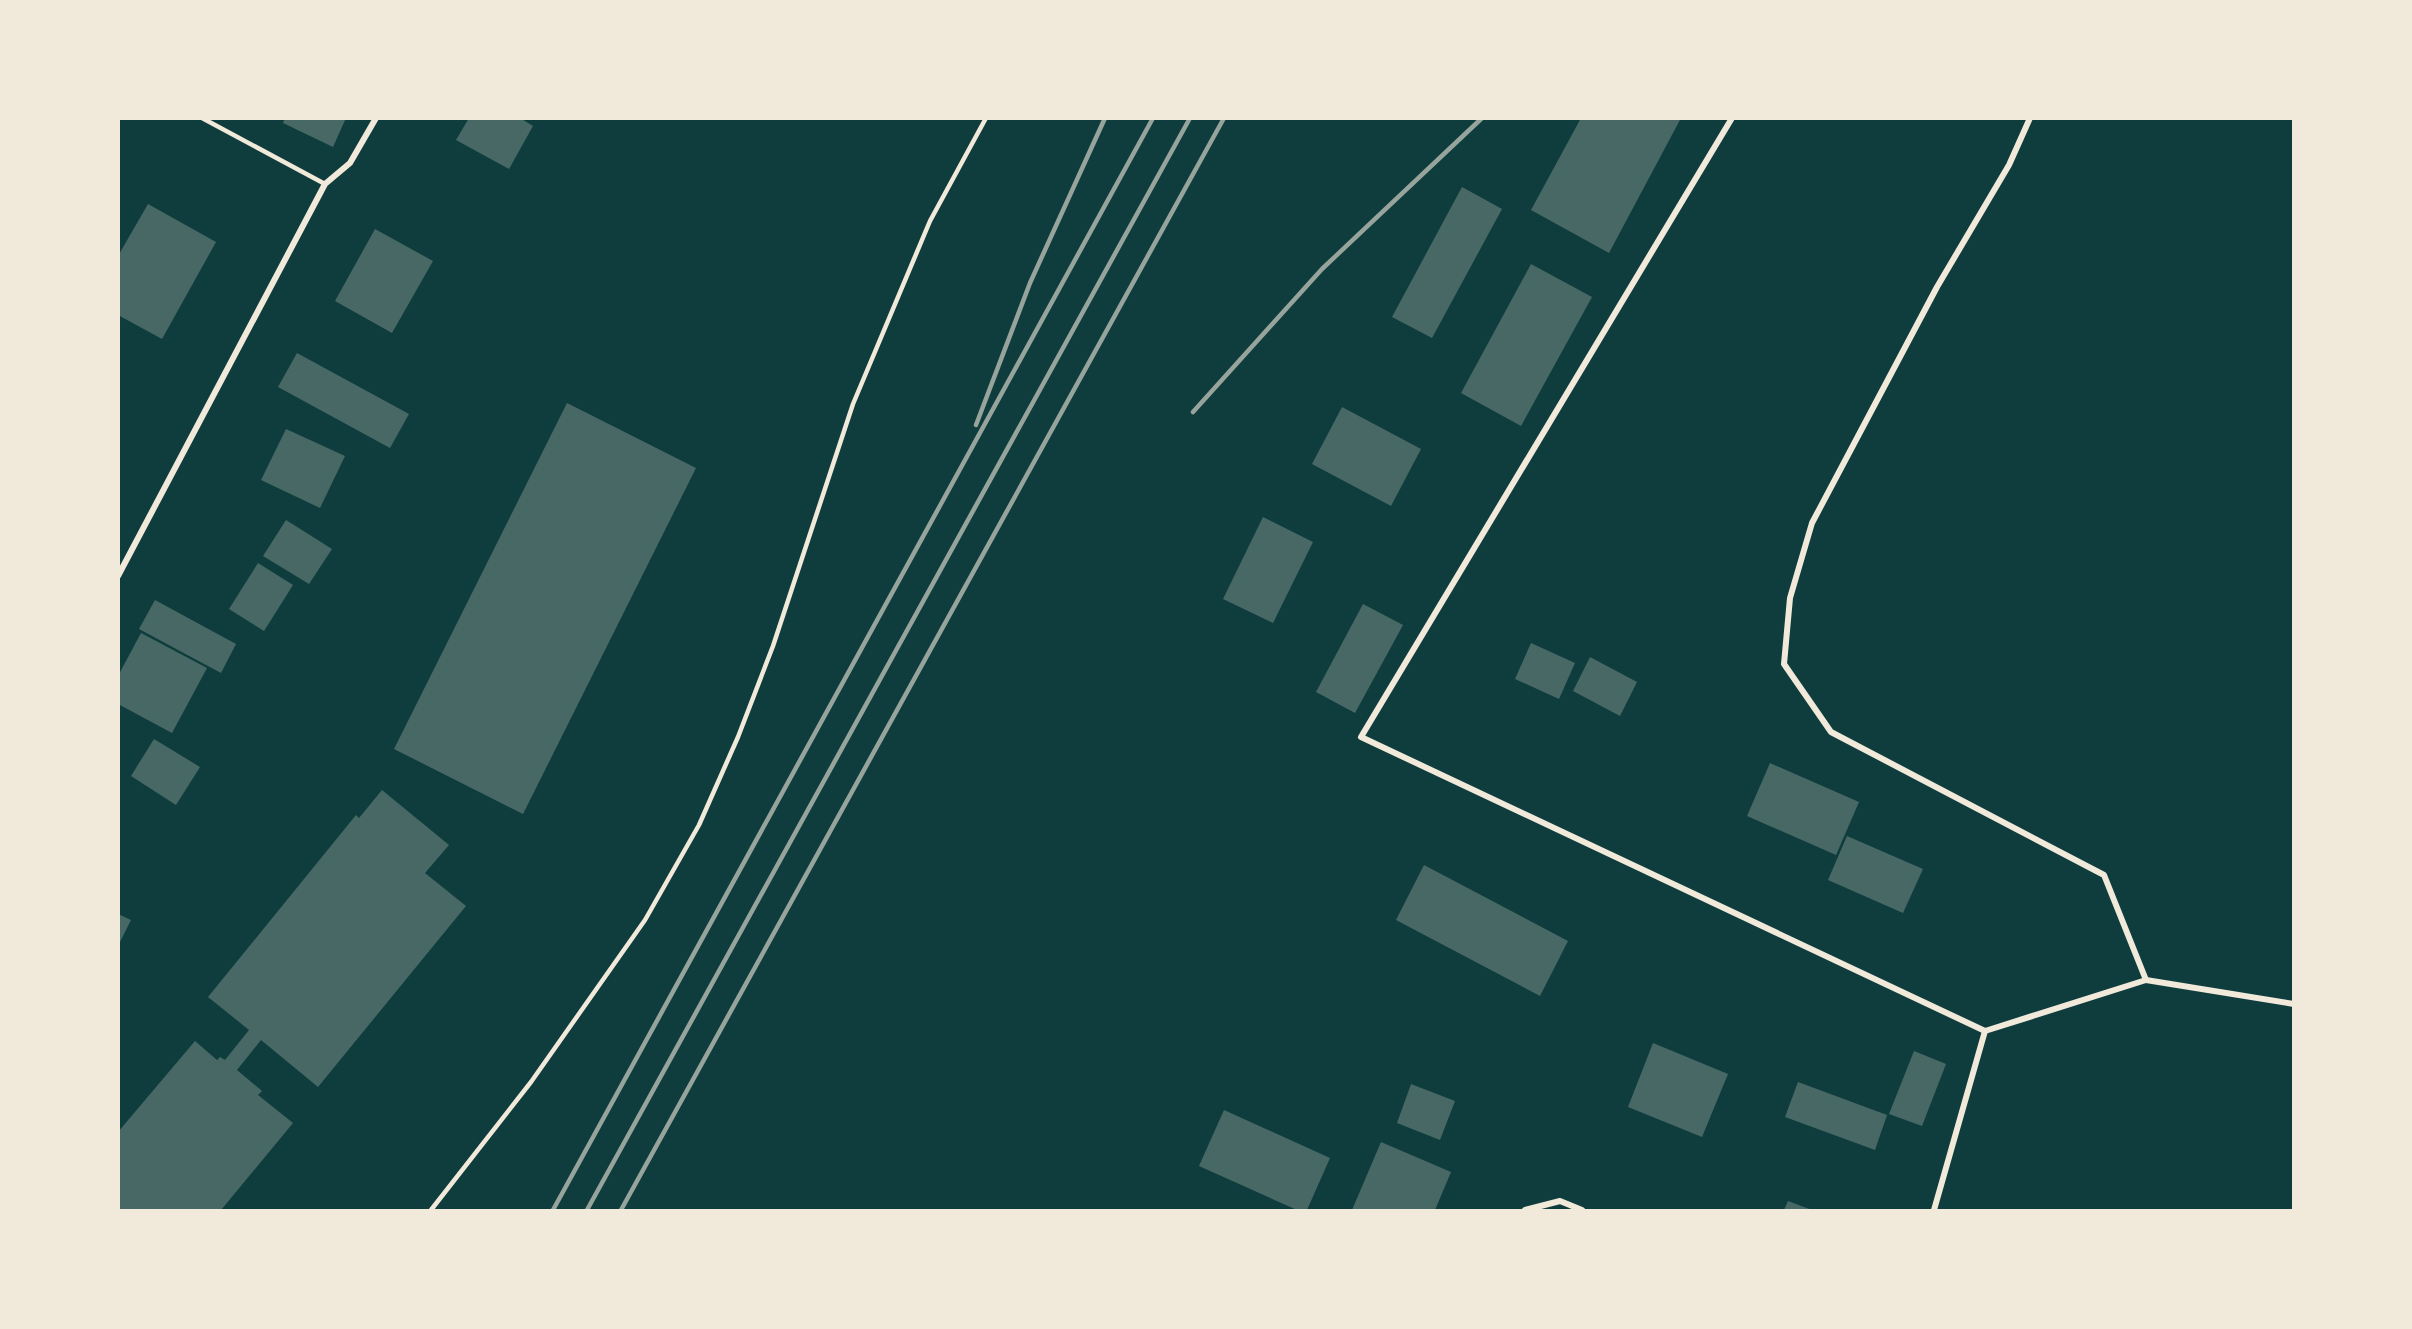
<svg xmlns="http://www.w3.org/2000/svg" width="2412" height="1329" viewBox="0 0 2412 1329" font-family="'Roboto Condensed',sans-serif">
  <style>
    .building { fill: #486865 }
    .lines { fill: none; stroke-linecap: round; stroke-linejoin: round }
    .service { stroke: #f1e9da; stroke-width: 4.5 }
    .minor { stroke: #f1e9da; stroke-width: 6 }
    .rail { stroke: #97a49c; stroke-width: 4.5 }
  </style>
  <rect width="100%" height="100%" fill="#0f3d3e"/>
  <g class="building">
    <path d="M285,118H346L333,147L283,123Z"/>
    <path d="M469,118H520L533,126L509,169L456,140Z"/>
    <path d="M1581,118H1681L1609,253L1531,210Z"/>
    <path d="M1462,187L1502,209L1432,338L1392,317Z"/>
    <path d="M148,204L216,242L162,339L118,315V256Z"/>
    <path d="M375,229L433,261L392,333L335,301Z"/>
    <path d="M1531,264L1592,297L1521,426L1461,393Z"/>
    <path d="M297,353L409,414L390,448L278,387Z"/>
    <path d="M567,403L696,468L523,814L394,749Z"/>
    <path d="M1342,407L1421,449L1391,506L1312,464Z"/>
    <path d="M286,429L345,456L320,508L261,480Z"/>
    <path d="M1263,517L1313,542L1273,623L1223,599Z"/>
    <path d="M286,520L332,549L309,584L263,556Z"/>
    <path d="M258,563L293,585L264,631L229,609Z"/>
    <path d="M155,600L236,644L221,673L139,629Z"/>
    <path d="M1363,604L1403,625L1355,713L1316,692Z"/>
    <path d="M141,633L207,668L172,733L118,704V676Z"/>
    <path d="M1531,643L1575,663L1559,699L1515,679Z"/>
    <path d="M1590,657L1637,682L1620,716L1573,691Z"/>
    <path d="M154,739L200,767L176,805L131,776Z"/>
    <path d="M1770,763L1859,802L1836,855L1747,816Z"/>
    <path d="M382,790L449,845L425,873L466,906L318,1087L261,1040L237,1070L262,1091L258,1095L293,1123L221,1210H118V1132L195,1041L217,1060L220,1057L225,1060L249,1030L208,997L356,815L359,818Z"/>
    <path d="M1847,836L1923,869L1903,913L1828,880Z"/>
    <path d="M1424,865L1568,941L1540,996L1396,920Z"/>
    <path d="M118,914L131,920L118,946Z"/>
    <path d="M1653,1043L1728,1074L1702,1137L1628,1107Z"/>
    <path d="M1914,1051L1946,1064L1922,1126L1889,1114Z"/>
    <path d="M1798,1082L1887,1115L1875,1150L1785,1117Z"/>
    <path d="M1411,1084L1455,1101L1440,1140L1397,1123Z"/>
    <path d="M1224,1110L1330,1158L1307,1210H1297L1199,1166Z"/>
    <path d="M1381,1142L1451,1172L1435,1210H1352Z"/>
    <path d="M1788,1201L1812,1210H1784Z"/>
  </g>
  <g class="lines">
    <g class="service">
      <path d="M202,118L325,184"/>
      <path d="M431,1210L531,1082L645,920L699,825L738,737L773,646L853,404L930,221L986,118"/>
    </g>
    <g class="minor">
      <path d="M1732,118L1361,737L1985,1031L2146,980L2104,875L1831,732L1784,664L1790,598L1812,523L1937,287L2009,165L2030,118"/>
      <path d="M118,576L325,184L350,163L376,118"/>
      <path d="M2146,980L2294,1004"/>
      <path d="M1525,1210L1560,1201L1582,1210"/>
      <path d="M1934,1210L1985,1031"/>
    </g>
    <g class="rail">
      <path d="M1193,412L1322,269L1482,118"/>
      <path d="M976,425L1030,283L1105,118"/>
      <path d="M553,1210L1153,118"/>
      <path d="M587,1210L1190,118"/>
      <path d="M621,1210L1224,118"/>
    </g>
  </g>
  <rect width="2412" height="1329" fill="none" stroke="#f1e9da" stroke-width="240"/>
</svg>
